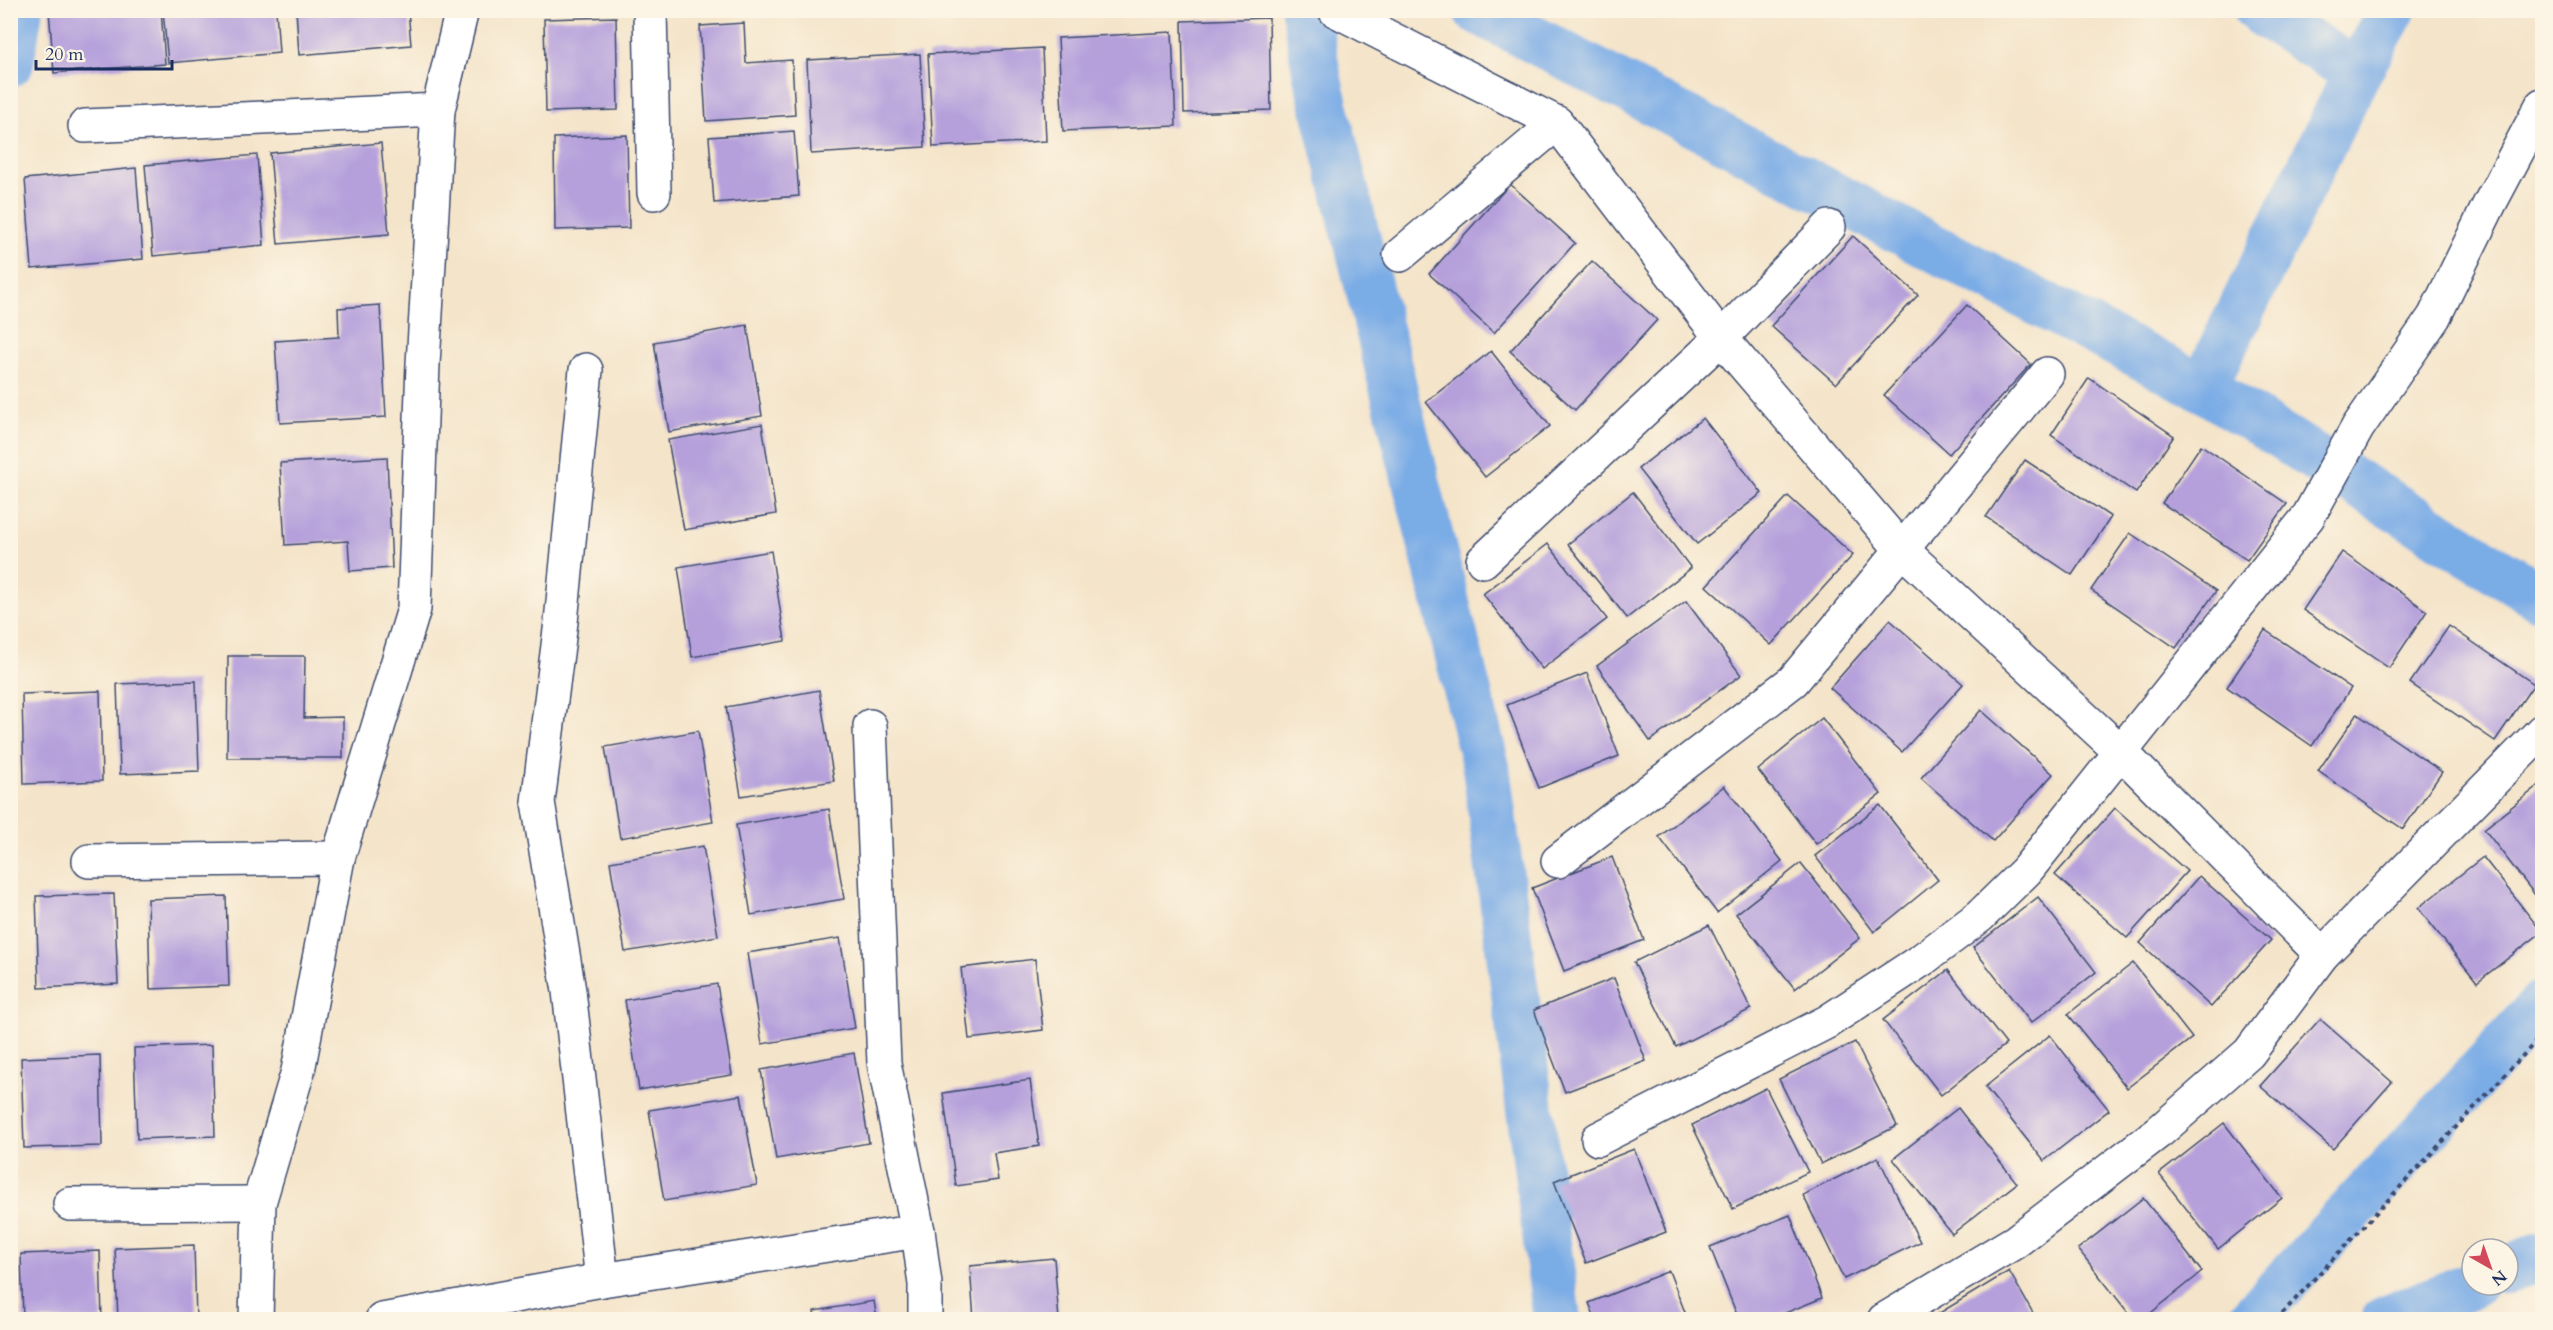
<svg xmlns="http://www.w3.org/2000/svg" width="2553" height="1330" viewBox="0 0 2553 1330" font-family="Cardo,serif">
  <style>
    .lines { fill: none; stroke-linecap: round; stroke-linejoin: round }
    .canal { stroke: #7aace6; stroke-width: 48 }
    .building { fill: #b5a0db }
    .minor-casing { stroke: #3c4a6e; stroke-width: 36 }
    .path { stroke: #3c4a6e; stroke-width: 4; stroke-dasharray: 4.5 4.5; stroke-linecap: butt }
    .minor { stroke: #fff; stroke-width: 33 }
  </style>
  <rect width="100%" height="100%" fill="#fcf5e5"/>
  <filter id="ink" filterUnits="userSpaceOnUse"><feTurbulence type="fractalNoise" baseFrequency=".0167" numOctaves="2"/><feDisplacementMap in="SourceGraphic" scale="12" xChannelSelector="R" yChannelSelector="G"/><feConvolveMatrix kernelMatrix="1 2 1 2 8 2 1 2 1" color-interpolation-filters="sRGB"/></filter>
  <filter id="wash" filterUnits="userSpaceOnUse"><feTurbulence type="fractalNoise" baseFrequency=".008" numOctaves="4" result="noise"/><feDisplacementMap in="SourceGraphic" scale="24" xChannelSelector="R" yChannelSelector="G"/><feGaussianBlur stdDeviation="1.35" result="paint"/><feColorMatrix in="noise" values="0 0 0 0 0 0 0 0 0 0 0 0 0 0 0 0 0 1.4 0 .05"/><feComposite in="paint" operator="in"/></filter>
  <g filter="url(#wash)">
    <rect width="100%" height="100%" fill="#f4e4c9"/>
    <g class="lines">
      <g class="canal">
        <path d="M1305,10L1318,80L1486,767L1557,1320"/>
        <path d="M1477,10L2203,388L2542,598"/>
        <path d="M2258,10L2357,73"/>
        <path d="M10,63L19,10"/>
        <path d="M2203,388L2357,73L2392,10"/>
        <path d="M2508,1270L2542,1256"/>
        <path d="M2250,1320L2542,1005"/>
        <path d="M2385,1320L2472,1285"/>
      </g>
    </g>
    <g id="blocks">
      <g class="building">
        <path d="M49,10H161L165,64L54,73Z"/>
        <path d="M163,10H276L279,53L168,63Z"/>
        <path d="M296,10H408L411,45L299,55Z"/>
        <path d="M616,17L618,110L546,112L544,19Z"/>
        <path d="M1269,18L1271,110L1184,113L1182,21Z"/>
        <path d="M744,23L746,63L792,60L795,115L706,121L700,26Z"/>
        <path d="M1172,32L1176,126L1063,131L1058,38Z"/>
        <path d="M1042,48L1046,141L933,147L928,54Z"/>
        <path d="M920,54L925,147L811,154L807,60Z"/>
        <path d="M794,131L799,196L714,203L709,137Z"/>
        <path d="M627,135L629,228L555,230L554,138Z"/>
        <path d="M381,143L389,234L278,244L270,153Z"/>
        <path d="M257,155L264,245L153,256L145,165Z"/>
        <path d="M136,168L143,259L32,269L25,179Z"/>
        <path d="M1510,184L1575,243L1494,333L1429,274Z"/>
        <path d="M1853,236L1918,295L1836,384L1771,326Z"/>
        <path d="M1592,261L1657,320L1575,410L1510,351Z"/>
        <path d="M380,305L386,417L280,423L275,341L339,337L338,308Z"/>
        <path d="M1967,305L2031,364L1949,454L1884,395Z"/>
        <path d="M747,325L762,416L669,432L654,342Z"/>
        <path d="M1491,351L1550,426L1485,477L1426,402Z"/>
        <path d="M2089,378L2174,436L2136,493L2051,435Z"/>
        <path d="M1703,418L1762,493L1697,544L1638,469Z"/>
        <path d="M762,424L776,514L684,530L668,440Z"/>
        <path d="M2201,445L2287,504L2247,560L2162,503Z"/>
        <path d="M387,457L392,568L350,571L348,541L285,545L280,463Z"/>
        <path d="M2025,460L2111,517L2072,575L1986,517Z"/>
        <path d="M1633,492L1691,568L1627,618L1568,544Z"/>
        <path d="M1788,496L1853,555L1771,645L1706,586Z"/>
        <path d="M2130,533L2216,591L2176,648L2091,590Z"/>
        <path d="M1548,544L1607,619L1542,669L1483,594Z"/>
        <path d="M771,551L785,641L692,657L678,567Z"/>
        <path d="M2342,552L2427,611L2389,668L2303,610Z"/>
        <path d="M1686,601L1741,675L1650,741L1597,666Z"/>
        <path d="M1890,620L1963,684L1902,752L1830,688Z"/>
        <path d="M2449,626L2534,684L2495,741L2410,683Z"/>
        <path d="M2265,630L2351,688L2312,746L2227,687Z"/>
        <path d="M228,656H305L304,718L343,717V758H227Z"/>
        <path d="M1587,673L1619,756L1539,788L1507,705Z"/>
        <path d="M196,681L199,771L120,774L117,684Z"/>
        <path d="M819,690L834,781L741,796L726,707Z"/>
        <path d="M100,691L102,781L24,784L22,694Z"/>
        <path d="M1981,710L2053,774L1993,841L1921,778Z"/>
        <path d="M2357,714L2442,772L2403,829L2318,771Z"/>
        <path d="M1822,718L1881,794L1816,844L1758,770Z"/>
        <path d="M698,731L713,822L620,838L605,747Z"/>
        <path d="M2542,783V904L2484,829Z"/>
        <path d="M1724,786L1782,861L1717,913L1659,837Z"/>
        <path d="M1880,805L1938,880L1874,932L1815,856Z"/>
        <path d="M2115,808L2187,871L2127,938L2055,875Z"/>
        <path d="M829,809L844,899L751,915L736,825Z"/>
        <path d="M703,846L718,936L625,952L610,862Z"/>
        <path d="M1612,857L1644,940L1564,971L1532,888Z"/>
        <path d="M2483,857L2542,932L2477,982L2418,908Z"/>
        <path d="M1801,863L1860,938L1795,989L1736,914Z"/>
        <path d="M2199,876L2271,940L2211,1007L2140,943Z"/>
        <path d="M114,894L118,984L39,988L36,896Z"/>
        <path d="M226,896L229,986L150,989L148,899Z"/>
        <path d="M2038,897L2096,972L2031,1023L1973,948Z"/>
        <path d="M1709,925L1751,1009L1676,1047L1634,962Z"/>
        <path d="M840,938L855,1028L762,1044L747,953Z"/>
        <path d="M1035,959L1043,1030L969,1039L961,968Z"/>
        <path d="M2133,963L2192,1038L2127,1088L2068,1014Z"/>
        <path d="M1948,970L2006,1044L1941,1095L1883,1020Z"/>
        <path d="M1614,978L1646,1061L1565,1092L1534,1010Z"/>
        <path d="M717,984L732,1075L639,1090L625,1000Z"/>
        <path d="M2320,1019L2392,1082L2333,1149L2260,1086Z"/>
        <path d="M2050,1035L2109,1110L2044,1161L1985,1087Z"/>
        <path d="M1855,1042L1897,1126L1821,1164L1779,1079Z"/>
        <path d="M212,1045L215,1136L137,1139L134,1048Z"/>
        <path d="M854,1053L869,1143L776,1159L761,1070Z"/>
        <path d="M100,1055L102,1146L24,1148L21,1058Z"/>
        <path d="M1030,1080L1039,1146L994,1153L998,1180L956,1186L943,1093Z"/>
        <path d="M1766,1088L1808,1172L1733,1209L1692,1125Z"/>
        <path d="M741,1095L757,1185L664,1201L649,1110Z"/>
        <path d="M1958,1108L2017,1183L1952,1234L1893,1159Z"/>
        <path d="M2224,1123L2282,1198L2218,1249L2159,1174Z"/>
        <path d="M1634,1149L1666,1232L1586,1263L1554,1181Z"/>
        <path d="M1878,1157L1920,1242L1844,1279L1803,1195Z"/>
        <path d="M2143,1198L2202,1272L2142,1320H2134L2078,1249Z"/>
        <path d="M1790,1215L1822,1298L1768,1320H1739L1710,1247Z"/>
        <path d="M194,1245L196,1320H118L115,1248Z"/>
        <path d="M100,1251L102,1320H23L21,1254Z"/>
        <path d="M1054,1258L1059,1320H974L970,1266Z"/>
        <path d="M1669,1271L1688,1320H1596L1589,1303Z"/>
        <path d="M2009,1271L2037,1320H1928Z"/>
        <path d="M874,1301L877,1320H815L814,1311Z"/>
      </g>
    </g>
  </g>
  <g filter="url(#ink)">
    <use href="#blocks" fill-opacity="0" stroke="#3c4a6e" stroke-width="1.5"/>
    <g class="lines">
      <defs>
        <g id="minor">
          <path d="M650,10L654,193"/>
          <path d="M1335,10L1557,123L1721,338L1901,549L2120,751L2322,955"/>
          <path d="M85,126L438,110L462,10"/>
          <path d="M1400,255L1557,123"/>
          <path d="M586,370L561,622L538,802L569,991L602,1280"/>
          <path d="M1483,561L1721,338L1829,227"/>
          <path d="M870,726L884,1063L918,1231L925,1284V1320"/>
          <path d="M89,861L338,858"/>
          <path d="M1558,861L1793,681L2047,374"/>
          <path d="M1598,1139L1827,1022L1923,959L1980,916L2026,871L2308,517L2358,427L2434,317L2490,203L2542,105"/>
          <path d="M70,1204L259,1203"/>
          <path d="M256,1320L259,1203L298,1071L338,858L414,609L423,364L438,110"/>
          <path d="M382,1320L602,1280L918,1231"/>
          <path d="M1884,1320L2015,1242L2160,1131L2249,1053L2322,955L2542,731"/>
        </g>
      </defs>
      <use href="#minor" class="minor-casing"/>
      <path class="path" d="M2276,1320L2542,1035"/>
      <use href="#minor" class="minor"/>
    </g>
  </g>
  <rect width="2553" height="1330" fill="none" stroke="#fcf5e5" stroke-width="36"/>
  <g transform="translate(2490 1267) rotate(140)"><circle r="28" fill="#fcf5e5" stroke="#a2a6af" stroke-width="1.5"/>
  <path d="M0-4.5L10 22L0 15L-10 22Z" fill="#d1495b"/>
  <text y="-9" font-size="16" font-weight="bold" text-anchor="middle" fill="#1b2f5e">N</text>
  </g>
  <path d="M36 60v9h136v-9" fill="none" stroke="#1b2f5e" stroke-width="3"/>
  <text x="45" y="60" font-size="18" fill="#1b2f5e" stroke="#fcf5e5" stroke-width="4.5" paint-order="stroke">20 m</text>
</svg>
